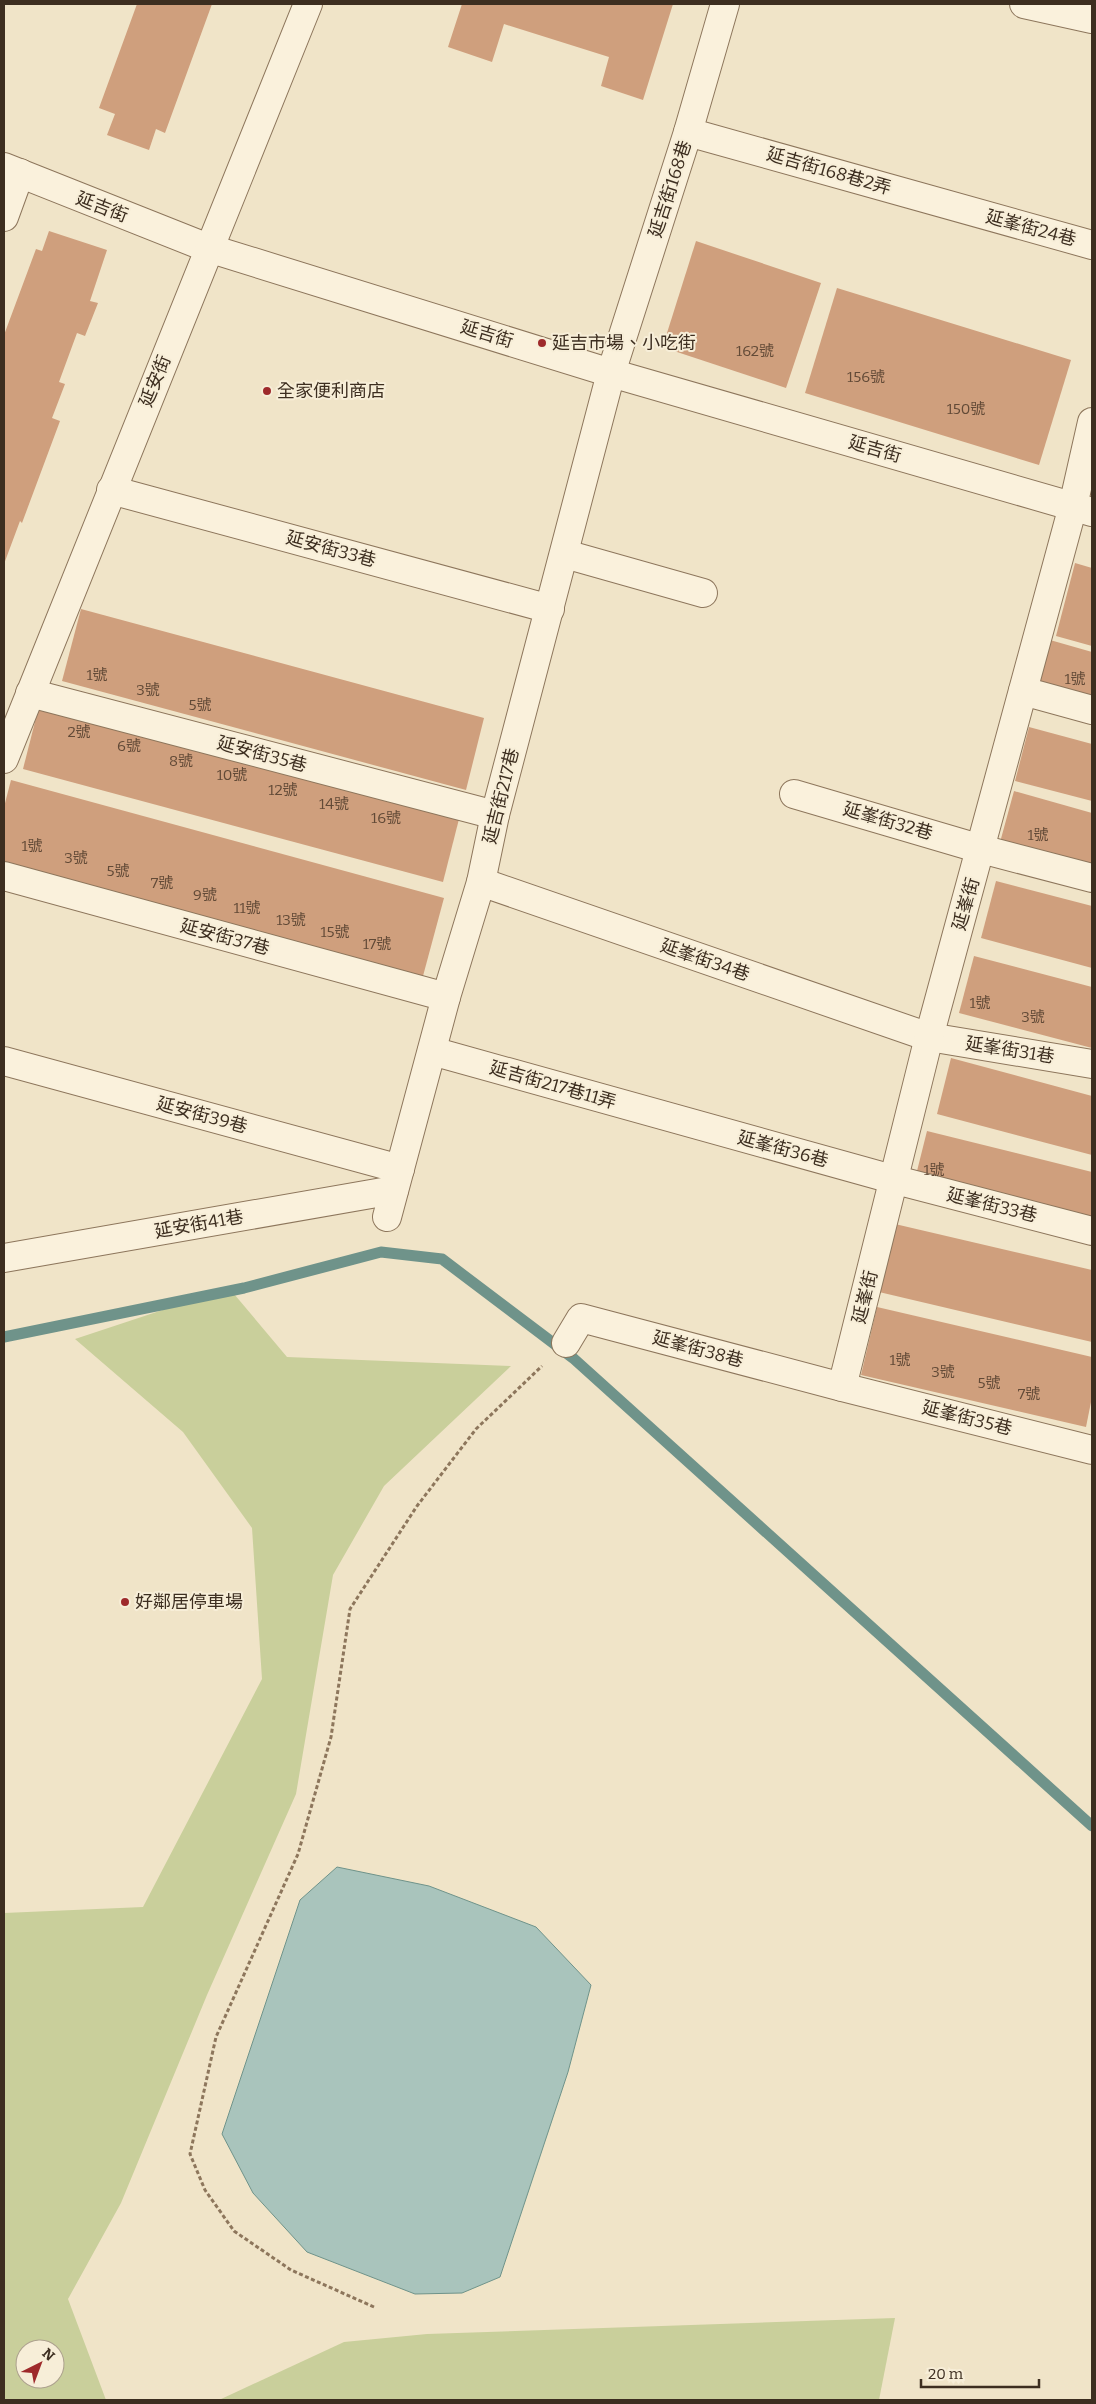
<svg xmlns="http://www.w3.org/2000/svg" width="1096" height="2404" viewBox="0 0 1096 2404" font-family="Bitter,'Noto Sans TC',serif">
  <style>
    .green { fill: #c9cf9b; fill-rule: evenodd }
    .water { fill: #a9c4bc; stroke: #6f938a }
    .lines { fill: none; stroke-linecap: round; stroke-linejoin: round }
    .stream { stroke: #6f938a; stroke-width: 11 }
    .building { fill: #cf9f7d }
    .minor-casing { stroke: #8d765c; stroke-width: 30 }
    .path { stroke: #8d765c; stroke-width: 3; stroke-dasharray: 4 2.5; stroke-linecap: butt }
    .minor { stroke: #faf1dc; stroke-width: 28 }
    .poi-dot { fill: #9e2a2b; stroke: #f7eed8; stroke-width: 2 }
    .labels { text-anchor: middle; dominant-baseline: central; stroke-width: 4; stroke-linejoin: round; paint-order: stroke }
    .number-label { font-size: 15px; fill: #624a37 }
    .street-label { font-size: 18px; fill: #3d2e20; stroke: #f7eed8 }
    .poi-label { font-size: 18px; fill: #3d2e20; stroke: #f7eed8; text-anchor: start }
  </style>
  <rect width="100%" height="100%" fill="#f0e4c8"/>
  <g class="green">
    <path d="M229,1288L287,1357L511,1366L384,1486L333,1575L296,1794L207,1995L121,2203L68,2299L106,2400H4V1913L143,1907L262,1679L252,1528L183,1432L75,1339ZM25,2349H55V2379H25Z"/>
    <path d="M895,2318L879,2400H219L344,2342L427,2334Z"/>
  </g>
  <path class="water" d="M337,1867L429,1886L536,1927L591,1985L568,2072L500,2277L462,2293L415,2294L307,2252L253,2193L222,2134L300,1900Z"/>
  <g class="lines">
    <path class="stream" d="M4,1337L244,1288L381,1252L442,1259L573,1358L1092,1826"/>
  </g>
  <g class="building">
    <path d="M137,4H212L165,133L156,129L149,150L107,135L115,114L99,108Z"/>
    <path d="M462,4H673L643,100L601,86L609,57L504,24L492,62L448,47Z"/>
    <path d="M49,231L107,250L90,301L98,303L85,336L77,333L59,382L65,384L52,418L60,421L22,523L20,521L4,564V335L36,249L42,251Z"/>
    <path d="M696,241L821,283L786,388L674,351L667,333Z"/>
    <path d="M837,288L1071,360L1039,465L805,393Z"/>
    <path d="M1075,563L1092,568V646L1056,636Z"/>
    <path d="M81,609L484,718L466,790L62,681Z"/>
    <path d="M1050,640L1092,652V712L1035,696Z"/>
    <path d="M39,706L459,819L443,882L23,769Z"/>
    <path d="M1029,727L1092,744V801L1015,781Z"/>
    <path d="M11,780L444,898L423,976L4,863V807Z"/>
    <path d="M1014,791L1092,813V870L999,846Z"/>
    <path d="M996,881L1092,906V968L981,938Z"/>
    <path d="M974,956L1092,987V1048L959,1013Z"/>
    <path d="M951,1058L1092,1096V1155L937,1114Z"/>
    <path d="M927,1131L1092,1172V1232L913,1187Z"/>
    <path d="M895,1224L1092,1270V1342L879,1292Z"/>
    <path d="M877,1307L1092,1357V1397L1086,1427L861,1375Z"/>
  </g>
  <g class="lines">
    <defs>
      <g id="minor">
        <path d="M1024,4L1092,19"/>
        <path d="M688,132L1092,245"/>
        <path d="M4,167L208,248L611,373L1092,512"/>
        <path d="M4,217L20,173"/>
        <path d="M111,490L550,609"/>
        <path d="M565,554L703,593"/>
        <path d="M1023,691L1092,710"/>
        <path d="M30,693L495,815"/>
        <path d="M4,759L308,4"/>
        <path d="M794,794L981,849L1092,878"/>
        <path d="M4,876L446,997"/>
        <path d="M481,882L929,1037L1092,1064"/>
        <path d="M432,1051L892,1179L1092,1231"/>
        <path d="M4,1061L400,1169"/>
        <path d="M387,1217L446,997L481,882L495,815L611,373L688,132L725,4"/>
        <path d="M4,1258L394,1190"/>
        <path d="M566,1343L581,1318L842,1387L1092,1450"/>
        <path d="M842,1387L929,1037L1073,506L1092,422"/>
      </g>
    </defs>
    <use href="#minor" class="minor-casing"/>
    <path class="path" d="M374,2307L291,2270L234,2231L205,2190L190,2154L216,2037L298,1854L331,1737L350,1609L417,1506L476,1429L542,1366"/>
    <use href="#minor" class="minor"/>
  </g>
  <g class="poi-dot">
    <circle cx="542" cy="343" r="5"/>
    <circle cx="267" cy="391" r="5"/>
    <circle cx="125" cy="1602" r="5"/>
  </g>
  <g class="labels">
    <g class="number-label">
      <text x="755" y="351">162號</text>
      <text x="866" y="377">156號</text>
      <text x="966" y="409">150號</text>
      <text x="97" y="675">1號</text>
      <text x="1075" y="679">1號</text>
      <text x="148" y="690">3號</text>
      <text x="200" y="705">5號</text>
      <text x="79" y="732">2號</text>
      <text x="129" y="746">6號</text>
      <text x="181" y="761">8號</text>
      <text x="232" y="775">10號</text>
      <text x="283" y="790">12號</text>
      <text x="334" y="804">14號</text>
      <text x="386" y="818">16號</text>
      <text x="1038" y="835">1號</text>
      <text x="32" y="846">1號</text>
      <text x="76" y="858">3號</text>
      <text x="118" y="871">5號</text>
      <text x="162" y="883">7號</text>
      <text x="205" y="895">9號</text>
      <text x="247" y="908">11號</text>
      <text x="291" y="920">13號</text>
      <text x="335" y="932">15號</text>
      <text x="377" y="944">17號</text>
      <text x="980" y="1003">1號</text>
      <text x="1033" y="1017">3號</text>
      <text x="934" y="1170">1號</text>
      <text x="900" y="1360">1號</text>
      <text x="943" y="1372">3號</text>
      <text x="989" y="1383">5號</text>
      <text x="1029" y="1394">7號</text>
    </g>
    <g class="street-label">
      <text transform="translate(829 171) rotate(16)">延吉街168巷2弄</text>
      <text transform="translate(670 189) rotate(-72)">延吉街168巷</text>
      <text transform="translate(102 207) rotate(21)">延吉街</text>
      <text transform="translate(1031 228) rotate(15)">延峯街24巷</text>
      <text transform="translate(487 334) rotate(17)">延吉街</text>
      <text transform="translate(155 381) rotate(-68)">延安街</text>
      <text transform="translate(875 449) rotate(16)">延吉街</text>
      <text transform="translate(331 549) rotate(15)">延安街33巷</text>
      <text transform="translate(262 754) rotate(15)">延安街35巷</text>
      <text transform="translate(501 796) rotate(-76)">延吉街217巷</text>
      <text transform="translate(888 821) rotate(16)">延峯街32巷</text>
      <text transform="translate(966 904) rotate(-74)">延峯街</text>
      <text transform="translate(225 937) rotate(15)">延安街37巷</text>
      <text transform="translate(705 960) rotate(19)">延峯街34巷</text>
      <text transform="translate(1010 1050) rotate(9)">延峯街31巷</text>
      <text transform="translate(553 1085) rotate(16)">延吉街217巷11弄</text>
      <text transform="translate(202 1115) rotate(15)">延安街39巷</text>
      <text transform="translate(783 1149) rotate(15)">延峯街36巷</text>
      <text transform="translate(992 1205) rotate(14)">延峯街33巷</text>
      <text transform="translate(199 1224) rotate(-10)">延安街41巷</text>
      <text transform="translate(865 1297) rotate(-76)">延峯街</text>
      <text transform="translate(698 1349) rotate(15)">延峯街38巷</text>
      <text transform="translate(967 1418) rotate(14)">延峯街35巷</text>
    </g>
    <g class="poi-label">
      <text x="552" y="343">延吉市場、小吃街</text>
      <text x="277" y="391">全家便利商店</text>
      <text x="135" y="1602">好鄰居停車場</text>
    </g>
  </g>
  <rect width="1096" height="2404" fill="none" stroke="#3d2e20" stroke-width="10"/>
  <g transform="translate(40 2364) rotate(42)"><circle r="24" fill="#f7eed8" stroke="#ada18e"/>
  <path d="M0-4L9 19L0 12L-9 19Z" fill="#9e2a2b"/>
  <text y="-8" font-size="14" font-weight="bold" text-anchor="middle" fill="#3d2e20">N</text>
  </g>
  <path d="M921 2379v8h118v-8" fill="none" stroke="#3d2e20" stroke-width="2.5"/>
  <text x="928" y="2379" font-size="15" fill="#3d2e20" stroke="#f7eed8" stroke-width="4" paint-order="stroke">20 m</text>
</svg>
